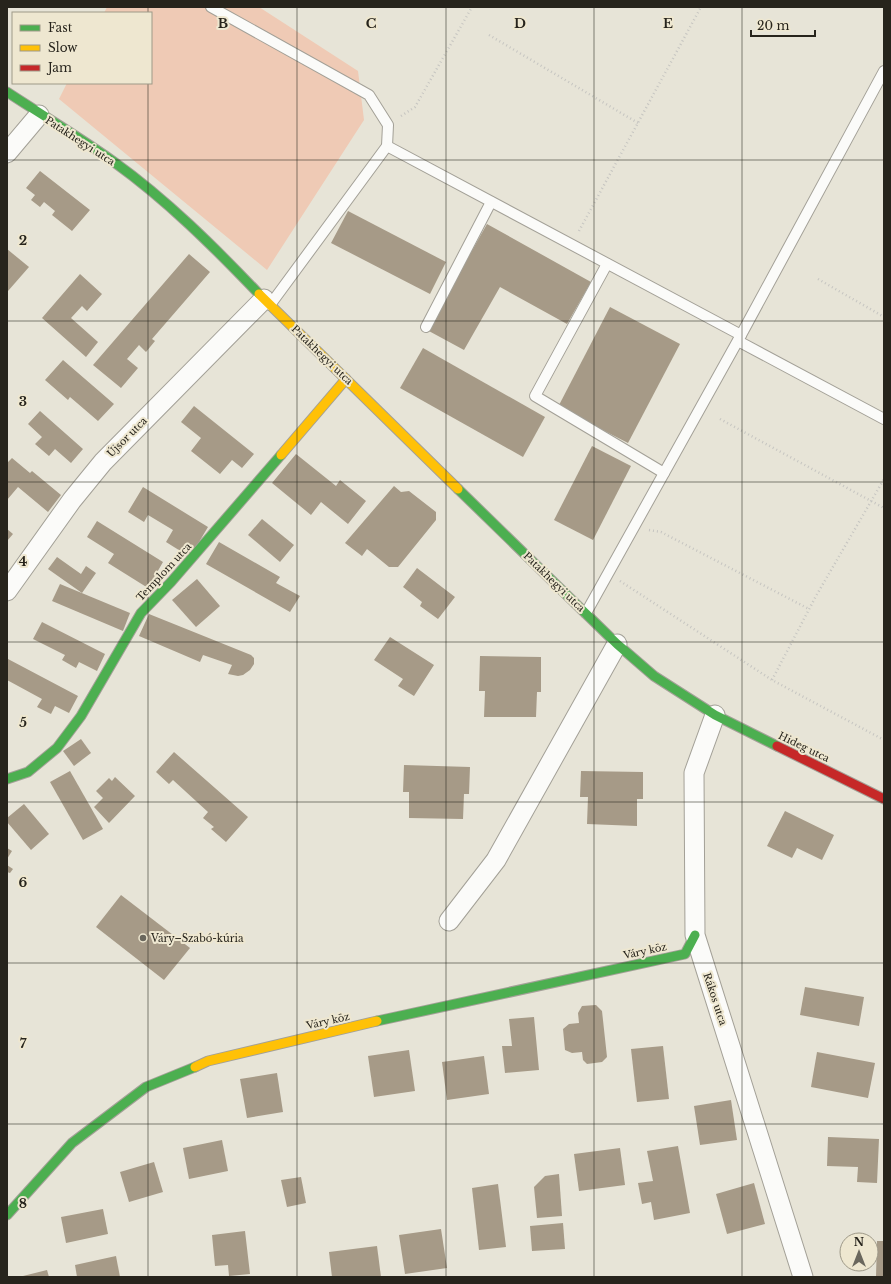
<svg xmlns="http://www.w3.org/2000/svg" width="891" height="1284" viewBox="0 0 891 1284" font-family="'Libre Baskerville',serif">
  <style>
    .green { fill: #efcab5 }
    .building { fill: #a69a87 }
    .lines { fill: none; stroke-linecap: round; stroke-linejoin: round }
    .lane-casing { stroke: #a3a097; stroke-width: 12 }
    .street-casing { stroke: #a3a097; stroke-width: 21 }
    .fast-casing { stroke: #a3a097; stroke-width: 11 }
    .slow-casing { stroke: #a3a097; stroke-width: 11 }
    .jam-casing { stroke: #a3a097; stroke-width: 11 }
    .path { stroke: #c6c5c1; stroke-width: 2.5; stroke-dasharray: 1 3; stroke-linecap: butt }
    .lane { stroke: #fbfbf9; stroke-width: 10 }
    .street { stroke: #fbfbf9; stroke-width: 19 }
    .fast { stroke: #4caf50; stroke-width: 9 }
    .slow { stroke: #ffc107; stroke-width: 9 }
    .jam { stroke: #c62828; stroke-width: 9 }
    .grid { fill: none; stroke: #27241c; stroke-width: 1; stroke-opacity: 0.55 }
    .poi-dot { fill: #6a675d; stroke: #eee7d0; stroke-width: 1.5 }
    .labels { text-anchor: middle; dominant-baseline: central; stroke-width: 4; stroke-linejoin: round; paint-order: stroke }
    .street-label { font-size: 10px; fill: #27241c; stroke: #eee7d0 }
    .poi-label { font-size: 10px; fill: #27241c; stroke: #eee7d0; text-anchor: start }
    .grid-label { font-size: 13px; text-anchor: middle; font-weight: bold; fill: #27241c; stroke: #eee7d0; stroke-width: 4; stroke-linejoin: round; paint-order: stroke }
  </style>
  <rect width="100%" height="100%" fill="#e7e4d7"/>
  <path class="green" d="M107,7H259L358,71L364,120L267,270L59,99L67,83H151V13H104Z"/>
  <g class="building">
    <path d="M40,171L90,210L72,231L52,215L55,211L44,202L40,207L31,200L35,195L26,188Z"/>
    <path d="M348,211L446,262L430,294L331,243Z"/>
    <path d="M487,224L591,282L567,324L500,287L464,350L427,330Z"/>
    <path d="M7,249L29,267L8,291L7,290Z"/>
    <path d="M189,254L210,272L152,339L155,341L146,352L139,345L127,359L138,368L121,388L93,365Z"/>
    <path d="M80,274L102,294L87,311L82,306L71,318L98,342L86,357L42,318Z"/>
    <path d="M610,307L680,344L628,443L558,407Z"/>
    <path d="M423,348L545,417L523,457L400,388Z"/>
    <path d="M63,360L114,404L98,421L70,397L68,400L45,380Z"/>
    <path d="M194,406L254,454L242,468L232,460L220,474L191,451L201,438L181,422Z"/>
    <path d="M40,411L83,449L71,463L55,449L49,456L35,444L42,437L28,424Z"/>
    <path d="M592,446L631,466L593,540L554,520Z"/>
    <path d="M296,454L336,486L340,480L366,501L348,524L321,502L311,515L272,483Z"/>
    <path d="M12,458L30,473L32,471L61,495L48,512L18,487L7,500V463Z"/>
    <path d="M394,486L401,492L409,491L436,512V520L398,567H389L367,549L362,556L345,543Z"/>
    <path d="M143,487L208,527L190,557L166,542L173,530L148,515L144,522L128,512Z"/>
    <path d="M262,519L294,545L280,562L248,535Z"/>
    <path d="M97,521L163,562L148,588L108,563L114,554L87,537Z"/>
    <path d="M7,529L13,534L7,541Z"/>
    <path d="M219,542L280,577L276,583L300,596L290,612L206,564Z"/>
    <path d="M57,557L81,574L86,566L96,573L82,593L48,569Z"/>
    <path d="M417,568L455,597L438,619L420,606L422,602L403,587Z"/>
    <path d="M197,579L220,606L196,627L172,600Z"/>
    <path d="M60,584L130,613L123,631L52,601Z"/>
    <path d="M149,614L251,655L254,658V664L250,670L243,675L238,676L228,674L232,665L203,655L200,662L139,636Z"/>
    <path d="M42,622L105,654L97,671L79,662L76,668L62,660L65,655L33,639Z"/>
    <path d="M390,637L434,665L414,696L398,686L403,679L374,660Z"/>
    <path d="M480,656L541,657V692H537L536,717H484L485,691H479Z"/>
    <path d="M8,659L78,696L69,713L55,706L51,714L37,707L42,699L7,680Z"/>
    <path d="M81,739L91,753L74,766L63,751Z"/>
    <path d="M174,752L248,817L226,842L211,829L214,827L203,818L208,812L173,780L169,784L156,772Z"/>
    <path d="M404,765L470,767L469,794H464L463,819L409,818V792H403Z"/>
    <path d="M70,771L103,829L83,840L50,782Z"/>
    <path d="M581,771L643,772V799H637V826L587,824L588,797H580Z"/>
    <path d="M115,777L135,796L109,823L94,807L103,798L96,791L109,778L112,781Z"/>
    <path d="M24,804L49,834L31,850L7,822V818Z"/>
    <path d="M785,811L834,835L822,860L797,848L792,858L767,846Z"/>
    <path d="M7,848L12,851L7,859Z"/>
    <path d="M7,865L13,869L10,873L7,872Z"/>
    <path d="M121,895L190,948L164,980L96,927Z"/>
    <path d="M805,987L864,997L859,1026L800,1015Z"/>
    <path d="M596,1005L602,1011L607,1057L602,1062L587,1064L583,1060L582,1052L572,1053L565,1050L563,1029L569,1024L579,1023L578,1013L582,1006Z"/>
    <path d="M534,1017L539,1070L505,1073L502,1046H512L509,1019Z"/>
    <path d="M663,1046L669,1099L637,1102L631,1049Z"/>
    <path d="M409,1050L415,1091L374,1097L368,1056Z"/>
    <path d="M817,1052L875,1063L868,1098L811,1087Z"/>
    <path d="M484,1056L489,1094L447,1100L442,1062Z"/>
    <path d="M277,1073L283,1112L247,1118L240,1079Z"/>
    <path d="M731,1100L737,1140L700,1145L694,1106Z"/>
    <path d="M828,1137L879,1139L877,1183L857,1182L858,1167L827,1166Z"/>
    <path d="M222,1140L228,1171L189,1179L183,1148Z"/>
    <path d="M678,1146L690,1213L654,1220L651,1202L642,1204L638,1183L653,1181L647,1151Z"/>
    <path d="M620,1148L625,1185L579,1191L574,1154Z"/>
    <path d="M154,1162L163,1192L129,1202L120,1172Z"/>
    <path d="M559,1174L562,1216L537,1218L534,1187L545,1176Z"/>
    <path d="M301,1177L306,1203L287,1207L281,1180Z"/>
    <path d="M754,1183L765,1224L727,1234L716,1194Z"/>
    <path d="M498,1184L506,1247L479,1250L472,1188Z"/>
    <path d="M103,1209L108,1234L66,1243L61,1217Z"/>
    <path d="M563,1223L565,1249L532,1251L530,1226Z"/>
    <path d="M441,1229L447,1268L405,1274L399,1235Z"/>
    <path d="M245,1231L250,1274L229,1276L228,1265L215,1266L212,1235Z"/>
    <path d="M877,1241H884V1277H876Z"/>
    <path d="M377,1246L381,1277H332L329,1252Z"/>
    <path d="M116,1256L120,1277H77L75,1265Z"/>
    <path d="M47,1270L49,1277H23V1276Z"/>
  </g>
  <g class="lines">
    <defs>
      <g id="lane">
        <path d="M211,7L369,95L388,125L387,146L270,305"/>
        <path d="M387,146L741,335"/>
        <path d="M607,264L535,396L664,473"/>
        <path d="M426,327L491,202"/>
        <path d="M738,341L884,419"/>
        <path d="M586,613L741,335L884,71"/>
      </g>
      <g id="street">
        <path d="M7,153L39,115"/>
        <path d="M7,591L72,500L103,462L264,299"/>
        <path d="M715,715L694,773L695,935L803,1277"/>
        <path d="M449,921L496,860L617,644"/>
      </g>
      <g id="fast">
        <path d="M7,92C42,115 79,137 114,162C167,200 214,247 259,294"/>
        <path d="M458,489L617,644L654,676L715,715L777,746"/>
        <path d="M7,779L28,772L57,748L81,716L141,613L171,582L281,455"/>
        <path d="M377,1021L685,954L695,935"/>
        <path d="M7,1215L72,1143L146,1087L195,1067"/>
      </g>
      <g id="slow">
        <path d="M259,294L458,489"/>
        <path d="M281,455L346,379"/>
        <path d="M195,1067L208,1061L377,1021"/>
      </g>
      <path id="jam" d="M777,746L884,799"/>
    </defs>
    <use href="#lane" class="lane-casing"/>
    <use href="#street" class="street-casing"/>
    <use href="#fast" class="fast-casing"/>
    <use href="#slow" class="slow-casing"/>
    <use href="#jam" class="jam-casing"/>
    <g class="path">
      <path d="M489,35L638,123"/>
      <path d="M401,116L415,107L472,7"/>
      <path d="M579,231L701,7"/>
      <path d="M818,279L884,317"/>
      <path d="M720,419L884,508"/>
      <path d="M649,530L661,532L809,609"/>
      <path d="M620,581L772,680L884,740"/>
      <path d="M772,680L816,596L884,479"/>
    </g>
    <use href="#lane" class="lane"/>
    <use href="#street" class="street"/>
    <use href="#fast" class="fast"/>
    <use href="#slow" class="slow"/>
    <use href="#jam" class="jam"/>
  </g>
  <path class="grid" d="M148,7V13M297,7V1277M446,7V1277M594,7V1277M742,7V1277M148,83V1277M7,160H884M7,321H884M7,482H884M7,642H884M7,802H884M7,963H884M7,1124H884"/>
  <circle class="poi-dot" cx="143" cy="938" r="4"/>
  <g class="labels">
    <g class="street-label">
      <text transform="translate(80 141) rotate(33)">Patakhegyi utca</text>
      <text transform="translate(322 355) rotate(44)">Patakhegyi utca</text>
      <text transform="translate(127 437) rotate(-45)">Újsor utca</text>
      <text transform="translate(164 572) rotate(-47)">Templom utca</text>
      <text transform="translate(554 582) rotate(44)">Patakhegyi utca</text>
      <text transform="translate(804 747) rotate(26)">Hideg utca</text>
      <text transform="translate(645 951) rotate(-12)">Váry köz</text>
      <text transform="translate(715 999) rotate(72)">Rákos utca</text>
      <text transform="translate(328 1021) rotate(-13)">Váry köz</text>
    </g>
    <g class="poi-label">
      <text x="151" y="938">Váry–Szabó-kúria</text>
    </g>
  </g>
  <g class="grid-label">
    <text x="223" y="28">B</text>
    <text x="371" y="28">C</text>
    <text x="520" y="28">D</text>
    <text x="668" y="28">E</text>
    <text x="23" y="245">2</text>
    <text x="23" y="406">3</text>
    <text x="23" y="566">4</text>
    <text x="23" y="727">5</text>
    <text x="23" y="887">6</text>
    <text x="23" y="1048">7</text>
    <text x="23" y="1208">8</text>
  </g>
  <rect width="891" height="1284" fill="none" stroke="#27241c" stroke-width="16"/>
  <rect x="12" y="12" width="140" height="72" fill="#eee7d0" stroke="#9e9988"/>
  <rect x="20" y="25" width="20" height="6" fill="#4caf50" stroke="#9e9988"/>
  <text x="48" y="32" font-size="12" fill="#27241c">Fast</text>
  <rect x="20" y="45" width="20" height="6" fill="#ffc107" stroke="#9e9988"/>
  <text x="48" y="52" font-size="12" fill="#27241c">Slow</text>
  <rect x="20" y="65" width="20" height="6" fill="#c62828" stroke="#9e9988"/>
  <text x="48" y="72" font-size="12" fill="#27241c">Jam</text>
  <g transform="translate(859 1252)"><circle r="19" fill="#eee7d0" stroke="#9e9988"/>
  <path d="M0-3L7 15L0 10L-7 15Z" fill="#6a675d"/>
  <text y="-6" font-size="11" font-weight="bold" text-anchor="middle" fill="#27241c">N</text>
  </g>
  <path d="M751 30v6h64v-6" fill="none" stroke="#27241c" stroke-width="2"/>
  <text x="757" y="30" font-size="12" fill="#27241c" stroke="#eee7d0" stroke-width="3" paint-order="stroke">20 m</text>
</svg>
